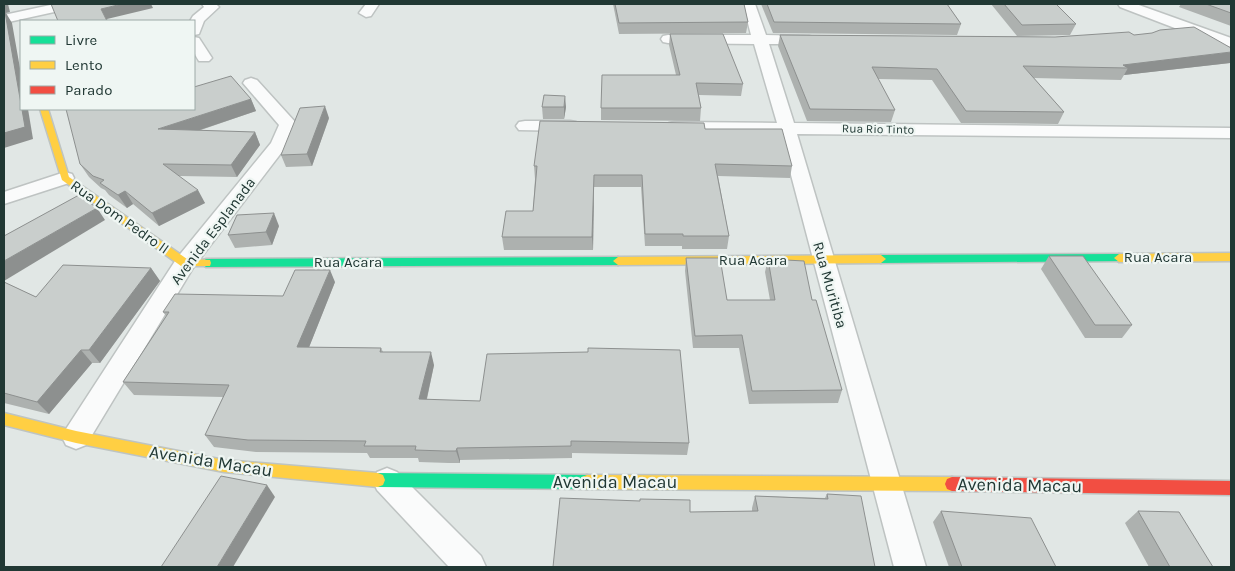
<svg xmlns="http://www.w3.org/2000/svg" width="1235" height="571" viewBox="0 0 1235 571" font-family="Karla,sans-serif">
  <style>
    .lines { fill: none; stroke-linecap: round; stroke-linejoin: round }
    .street-casing { stroke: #bec3c2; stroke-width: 3 }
    .fast-casing { stroke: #bec4c2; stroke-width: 3 }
    .slow-casing { stroke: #bec4c2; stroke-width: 3 }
    .jam-casing { stroke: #bec4c2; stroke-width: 3 }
    .street { fill: #fafbfb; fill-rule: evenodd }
    .fast { fill: #16e098; fill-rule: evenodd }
    .slow { fill: #ffcf43; fill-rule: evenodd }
    .jam { fill: #f24e42; fill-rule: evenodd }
    .wall { fill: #adb1af }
    .shaded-wall { fill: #8d908f }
    .building { fill: #c9cecc; stroke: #8d908f }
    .labels { text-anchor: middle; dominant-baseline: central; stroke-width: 4.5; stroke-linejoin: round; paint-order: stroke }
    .far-street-label { font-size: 12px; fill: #213834; stroke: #eff6f3 }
    .street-label { font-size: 15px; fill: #213834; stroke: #eff6f3 }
    .near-street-label { font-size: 18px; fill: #213834; stroke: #eff6f3 }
  </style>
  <rect width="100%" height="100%" fill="#e1e7e5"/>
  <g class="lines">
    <defs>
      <g id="street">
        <path d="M55,4H79L77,7L4,23V15Z"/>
        <path d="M202,4H216L219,7L204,21L199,34L194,35V21H190L193,16L204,7Z"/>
        <path d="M366,4H379L371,16L366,17L359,13Z"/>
        <path d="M743,4H755L766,35L809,36L814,37L816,40L814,43L809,44H769L794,123L1231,128V138L797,134L926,567H894L780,133L675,132L669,131L666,127L669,123L675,122L777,123L754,44L668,43L663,42L661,39L663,36L668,35H751Z"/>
        <path d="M1118,4H1136L1231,38V47L1193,35L1120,7Z"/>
        <path d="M194,37L199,38L212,58L209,61H199C193,53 193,46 194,37Z"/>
        <path d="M251,78L257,80L297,124L288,144L193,268L86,445L76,449L66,445L62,437L66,429L177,258L271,143L279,125L243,83L245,80Z"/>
        <path d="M525,121H570L576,122L579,126L576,130L570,131L519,130L516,126L519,122Z"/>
        <path d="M65,172L72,174L74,178L72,182L4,204V192Z"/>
        <path d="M387,468L397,472L481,556L486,567H449L377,490L373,481L377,472Z"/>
      </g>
      <g id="fast">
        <path d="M1119,254L1124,258L1123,261L881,263L876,259L881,255Z"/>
        <path d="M618,257L623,261L618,265L206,267L201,263L206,259Z"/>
        <path d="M378,473L587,475L592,477L594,482L592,487L587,489L378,487L373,485L371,480L373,475Z"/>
      </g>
      <g id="slow">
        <path d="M40,109H48L69,177L187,259L210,260L211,263L210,266H181L62,180Z"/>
        <path d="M1231,253V261L1119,262L1114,258L1119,254Z"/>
        <path d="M881,255L886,259L881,263L618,265L613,261L618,257Z"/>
        <path d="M4,413L76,431L224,460L378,473L383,475L385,480L383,485L378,487L224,472L76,443L4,425Z"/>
        <path d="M587,475L952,477L957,479L959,484L957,489L952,491L587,489L582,487L580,482L582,477Z"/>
      </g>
      <path id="jam" d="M952,477L1231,481V495L952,491L947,489L945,484L947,479Z"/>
    </defs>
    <use href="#street" class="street-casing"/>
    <use href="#fast" class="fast-casing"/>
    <use href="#slow" class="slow-casing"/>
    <use href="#jam" class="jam-casing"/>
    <use href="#street" class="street"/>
    <use href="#fast" class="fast"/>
    <use href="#slow" class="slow"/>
    <use href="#jam" class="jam"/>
  </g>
  <g class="wall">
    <path d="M613,4H744L748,22L746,33L619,34Z"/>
    <path d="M761,4H947L961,24L957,35L773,33Z"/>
    <path d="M991,4H1056L1076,24L1070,35L1017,36Z"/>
    <path d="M1181,4H1231V26L1179,7Z"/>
    <path d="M670,34L743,84L741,96L699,95L701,108L700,121L601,120V108L676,75L669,45Z"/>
    <path d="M780,35L1055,37L1134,35L1230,63L1124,75L1121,80L1034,78L1064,112L1058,124L961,123L932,80L878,79L895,110L891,122L807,121L778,46Z"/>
    <path d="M251,99L256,111L198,131L255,132L260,145L237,177L179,176L205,203L159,226L133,204L127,208L109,195L105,190L101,188L89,177L80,164Z"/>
    <path d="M542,107H566L564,119H543Z"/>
    <path d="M329,118L312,166L286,167L281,155Z"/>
    <path d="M705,129L792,166L790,178L718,176L729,236L727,249H682V246H645L641,187H594L593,250H504L502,237L533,211L535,179L534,166Z"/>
    <path d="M279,226L272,245L235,248L228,235Z"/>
    <path d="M1049,256L1132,325L1122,338H1085L1041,269Z"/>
    <path d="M686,258L727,300H770L765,272L768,259L812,300L842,390L838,403L749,404L739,348H693L685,271Z"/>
    <path d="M151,268L160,281L100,363H92L49,414L4,403V282L36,297Z"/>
    <path d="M335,282L309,347L381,348L383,352L434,365L427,399L689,443L687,455L572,453V458L460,460V463H449L419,462L418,458H370L367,453L256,452L214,447L205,435L223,397L134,395L123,382L166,316L163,312L283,296Z"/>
    <path d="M827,494L875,567L690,512L752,511V508L755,496L825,498Z"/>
    <path d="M941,511L1056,567H949L933,522Z"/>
    <path d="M1138,511L1213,567H1149L1125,523Z"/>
  </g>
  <g class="shaded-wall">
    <path d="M4,4H8L10,12L6,13L12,23L21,74V107L4,13Z"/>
    <path d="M122,4H151L153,8L107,19L108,21H107L101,9Z"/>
    <path d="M1231,52V60L1230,63L1124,75L1128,68L1123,65Z"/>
    <path d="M565,96L566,107L564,119V107Z"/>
    <path d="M251,99L256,111L164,142L158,129Z"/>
    <path d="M325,106L329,118L312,166L307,154Z"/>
    <path d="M22,109H28L33,139L4,148V133Z"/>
    <path d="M255,132L260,145L237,177L231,165Z"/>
    <path d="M594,175V187L593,250L592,237Z"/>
    <path d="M198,190L205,203L159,226L152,213Z"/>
    <path d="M125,191L133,204L127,208L118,195Z"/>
    <path d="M97,208L105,220L4,281V261Z"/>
    <path d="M274,213L279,226L272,245L266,232Z"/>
    <path d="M151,268L160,281L100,363L89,350Z"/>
    <path d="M330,270L335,282L304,360L297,347Z"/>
    <path d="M81,350L92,363L49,414L37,402Z"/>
    <path d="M431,352L434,365L424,411L419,399Z"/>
    <path d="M457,448L460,460V463L456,451Z"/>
    <path d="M267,485L275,497L233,567H217Z"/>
  </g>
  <g class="building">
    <path d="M51,4H122L101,9L107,21H58Z"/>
    <path d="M615,4H744L748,22L619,23Z"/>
    <path d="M767,4H947L961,24L774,22Z"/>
    <path d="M1004,4H1056L1076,24L1022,25Z"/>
    <path d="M1206,4H1231V13Z"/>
    <path d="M4,12H5L25,127L4,133Z"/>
    <path d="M1194,27L1231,48V52L1123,65L1128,68L1023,66L1064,112L966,111L937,69L872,67L895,110L810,109L780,35L1055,37L1129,32L1134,35L1152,33L1160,30Z"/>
    <path d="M670,34H723L743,84L696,83L701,108H601L602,75H680Z"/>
    <path d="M231,76L251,99L158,129L255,132L231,165L163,164L198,190L152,213L125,191L118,195L100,183L104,180L93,176L80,164L66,109H194V87Z"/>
    <path d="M544,95L565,96L564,107H542Z"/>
    <path d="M325,106L307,154L281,155L300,108Z"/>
    <path d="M540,121L704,123L705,129H782L792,166L715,164L729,236H683V234H645L642,175H594L592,237H502L506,211H533L537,166H534Z"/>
    <path d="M79,195L97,208L4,261V236Z"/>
    <path d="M274,213L266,232L228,235L237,215Z"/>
    <path d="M1049,256H1083L1132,325H1095Z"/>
    <path d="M686,258H720L727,300H775L768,259L804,261L812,300H816L842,390L752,391L742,335L695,336Z"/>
    <path d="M63,265L151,268L89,350H81L37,402L4,393V282L36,297Z"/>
    <path d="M295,270H330L297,347L381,348L380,352H431L419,399L480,401L487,354L588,352V348L680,350L689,443L571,441V446L457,448L456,451H445L415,450L416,446H364L366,441L248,440L205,435L229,385L123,382L169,312H163L175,294L283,296Z"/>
    <path d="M221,476L267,485L217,567H161Z"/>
    <path d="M827,494L861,496L875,567H553L560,498L640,501V499L690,500V512L758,511L755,496L828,499Z"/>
    <path d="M941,511L1031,518L1056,567H962Z"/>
    <path d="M1138,511L1179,512L1213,567H1170Z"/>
  </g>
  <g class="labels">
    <g class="far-street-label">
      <text transform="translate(878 129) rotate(1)">Rua Rio Tinto</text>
    </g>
    <g class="street-label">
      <text transform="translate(120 217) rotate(35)">Rua Dom Pedro II</text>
      <text transform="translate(213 231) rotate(-53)">Avenida Esplanada</text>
      <text x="1158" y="257">Rua Acara</text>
      <text x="753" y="260">Rua Acara</text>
      <text x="348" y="262">Rua Acara</text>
      <text transform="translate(830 285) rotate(74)">Rua Muritiba</text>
    </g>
    <g class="near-street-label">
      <text transform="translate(211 461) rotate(9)">Avenida Macau</text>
      <text x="615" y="482">Avenida Macau</text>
      <text transform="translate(1020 485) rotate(1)">Avenida Macau</text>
    </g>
  </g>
  <rect width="1235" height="571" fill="none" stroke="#213834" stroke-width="10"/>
  <rect x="20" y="20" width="175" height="90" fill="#eff6f3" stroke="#9daaa7"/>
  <rect x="30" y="36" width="25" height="8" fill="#16e098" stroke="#9daaa7"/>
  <text x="65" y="45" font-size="15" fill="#213834">Livre</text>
  <rect x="30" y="61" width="25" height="8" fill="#ffcf43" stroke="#9daaa7"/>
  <text x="65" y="70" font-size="15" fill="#213834">Lento</text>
  <rect x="30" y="86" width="25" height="8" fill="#f24e42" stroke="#9daaa7"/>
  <text x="65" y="95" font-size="15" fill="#213834">Parado</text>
</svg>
